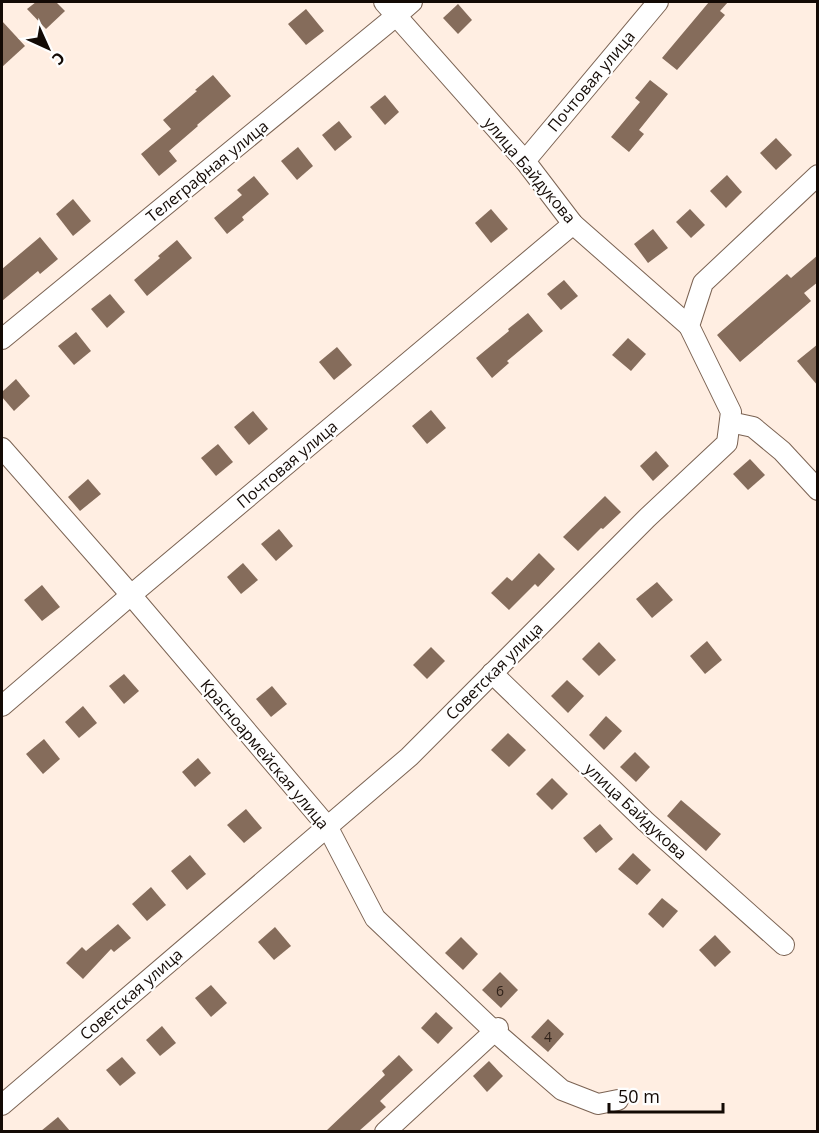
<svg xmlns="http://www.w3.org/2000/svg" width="819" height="1133" viewBox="0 0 819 1133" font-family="'Open Sans',sans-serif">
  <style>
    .building { fill: #856c5b }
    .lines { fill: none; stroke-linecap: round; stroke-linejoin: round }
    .minor-casing { stroke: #7b6353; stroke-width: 22 }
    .minor { stroke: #fff; stroke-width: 20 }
    .labels { text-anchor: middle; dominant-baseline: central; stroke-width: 4.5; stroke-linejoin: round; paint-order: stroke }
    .number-label { font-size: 14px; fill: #30221a }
    .street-label { font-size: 16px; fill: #130a05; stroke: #fefefe }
  </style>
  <rect width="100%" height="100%" fill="#ffeee2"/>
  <g class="building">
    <path d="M36,2H56L65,11L46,29L27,9Z"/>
    <path d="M709,2H728L720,11L725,15L677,70L662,58Z"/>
    <path d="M458,4L472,20L458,34L443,18Z"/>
    <path d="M306,9L324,31L306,45L288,24Z"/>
    <path d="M2,21L25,46L2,67Z"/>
    <path d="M213,75L231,96L197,125L198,126L169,151L177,161L159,176L141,154L171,129L163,120L197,91L195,90Z"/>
    <path d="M650,80L668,94L639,130L644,134L629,152L611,137L640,102L635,98Z"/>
    <path d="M385,95L399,112L385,125L370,107Z"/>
    <path d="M339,121L352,137L335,151L322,135Z"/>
    <path d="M776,138L792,155L776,170L760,153Z"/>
    <path d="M298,147L313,166L297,180L281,161Z"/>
    <path d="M727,175L742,192L726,208L710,191Z"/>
    <path d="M254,176L269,194L242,217L244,220L227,234L214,218L242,195L237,190Z"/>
    <path d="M73,199L91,221L73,236L56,214Z"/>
    <path d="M491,209L508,229L491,243L475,223Z"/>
    <path d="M690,209L705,225L691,238L676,222Z"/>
    <path d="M653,229L668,248L648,263L634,244Z"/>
    <path d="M40,237L58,259L40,274L38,271L2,301V269Z"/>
    <path d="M177,240L192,258L147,296L134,280L160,258L158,256Z"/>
    <path d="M818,255V282L804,293L811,301L740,362L717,335L787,274L791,278Z"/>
    <path d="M564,280L578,296L561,310L547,294Z"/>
    <path d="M110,294L125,312L107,328L91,309Z"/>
    <path d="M528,313L543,331L507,361L509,363L492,378L476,358L509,331L508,329Z"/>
    <path d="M76,332L91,351L74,365L58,346Z"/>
    <path d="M628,338L646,354L631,371L612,355Z"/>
    <path d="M818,344V386L797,361Z"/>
    <path d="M337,347L352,365L334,380L319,362Z"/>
    <path d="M16,379L30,396L14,411L2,397V392Z"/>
    <path d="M431,410L446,428L427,444L412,426Z"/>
    <path d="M253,411L268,429L249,445L234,427Z"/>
    <path d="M218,444L233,462L216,476L201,458Z"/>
    <path d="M656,451L669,466L653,481L640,466Z"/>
    <path d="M750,459L765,475L748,490L733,474Z"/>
    <path d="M88,479L101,494L80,511L68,497Z"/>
    <path d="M605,496L621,512L603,529L601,528L578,551L563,537Z"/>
    <path d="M279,529L293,546L276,561L261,544Z"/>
    <path d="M539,553L555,569L538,587L535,584L509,610L491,593L507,577L512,581Z"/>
    <path d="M243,563L258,580L241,594L227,577Z"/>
    <path d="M657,582L673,600L652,618L636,599Z"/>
    <path d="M42,585L60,607L42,621L24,600Z"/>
    <path d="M707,641L722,660L705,674L690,656Z"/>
    <path d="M599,642L616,660L599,676L582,659Z"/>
    <path d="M431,647L445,661L427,679L413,665Z"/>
    <path d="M124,674L139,691L124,704L109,686Z"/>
    <path d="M567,680L584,696L568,713L551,696Z"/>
    <path d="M272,686L287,704L271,717L256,699Z"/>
    <path d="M83,706L97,723L79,738L65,722Z"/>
    <path d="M606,716L622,731L604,750L589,735Z"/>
    <path d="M508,733L526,750L509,767L491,750Z"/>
    <path d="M44,739L60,759L43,774L26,754Z"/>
    <path d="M635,752L650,767L636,782L620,767Z"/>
    <path d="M198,758L211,773L195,787L182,772Z"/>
    <path d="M552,778L568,794L552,810L536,794Z"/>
    <path d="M681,800L721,834L706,851L667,816Z"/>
    <path d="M246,809L262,828L244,843L227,825Z"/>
    <path d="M600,824L613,839L596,853L583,838Z"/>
    <path d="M633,853L651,870L637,885L618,869Z"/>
    <path d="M190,855L206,874L187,890L171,871Z"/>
    <path d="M151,887L166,905L147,921L132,904Z"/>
    <path d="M662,898L678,911L663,928L648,914Z"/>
    <path d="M118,924L131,938L114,952L111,949L83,979L66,963L82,947L86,951Z"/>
    <path d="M275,927L291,946L274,960L258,942Z"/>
    <path d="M715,935L731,952L715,967L699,950Z"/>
    <path d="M461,937L478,954L463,970L445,953Z"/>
    <path d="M500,972L518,990L501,1008L482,990Z"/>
    <path d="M211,985L227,1003L211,1017L195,998Z"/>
    <path d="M436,1012L453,1028L438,1044L421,1028Z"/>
    <path d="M548,1019L564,1034L548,1052L531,1037Z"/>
    <path d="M162,1026L176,1043L160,1056L146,1040Z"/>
    <path d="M399,1055L413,1070L380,1101L386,1107L359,1131H326L385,1075L382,1071Z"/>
    <path d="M122,1057L136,1073L120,1086L106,1070Z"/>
    <path d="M489,1061L503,1076L487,1092L473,1076Z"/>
    <path d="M58,1117L70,1131H41Z"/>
  </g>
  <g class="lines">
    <defs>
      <g id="minor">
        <path d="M384,2L525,161L573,224L689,326"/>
        <path d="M525,161L658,2"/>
        <path d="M2,339L396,16L412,2"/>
        <path d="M730,422L753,427L782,451L818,490"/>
        <path d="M2,448L131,595L327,826L375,918L494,1031L562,1090L598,1104L618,1100"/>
        <path d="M492,673L645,821L784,945"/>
        <path d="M2,706L131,595L573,224"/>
        <path d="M2,1105L409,757L647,518L727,443L731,412L689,326L703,283L818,175"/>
        <path d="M385,1132L498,1028"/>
      </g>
    </defs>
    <use href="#minor" class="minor-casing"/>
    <use href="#minor" class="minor"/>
  </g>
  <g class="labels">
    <g class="number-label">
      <text x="500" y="990">6</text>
      <text x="548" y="1036">4</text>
    </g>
    <g class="street-label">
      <text transform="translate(591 81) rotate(-50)">Почтовая улица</text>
      <text transform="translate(530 170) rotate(50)">улица Байдукова</text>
      <text transform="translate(207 171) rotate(-39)">Телеграфная улица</text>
      <text transform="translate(287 464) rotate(-40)">Почтовая улица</text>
      <text transform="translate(494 671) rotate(-45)">Советская улица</text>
      <text transform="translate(265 754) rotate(50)">Красноармейская улица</text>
      <text transform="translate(636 811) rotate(43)">улица Байдукова</text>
      <text transform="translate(131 994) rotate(-41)">Советская улица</text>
    </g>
  </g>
  <rect width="819" height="1133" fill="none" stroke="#130a05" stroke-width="6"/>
  <g transform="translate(48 48) rotate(135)" stroke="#fefefe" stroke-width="4.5" paint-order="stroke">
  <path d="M0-4.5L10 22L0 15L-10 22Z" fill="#130a05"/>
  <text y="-9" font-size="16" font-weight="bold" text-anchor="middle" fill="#130a05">С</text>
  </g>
  <path d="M609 1103v9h114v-9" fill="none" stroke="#130a05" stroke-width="3"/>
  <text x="618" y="1103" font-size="18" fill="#130a05" stroke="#fefefe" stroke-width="4.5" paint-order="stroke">50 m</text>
</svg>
